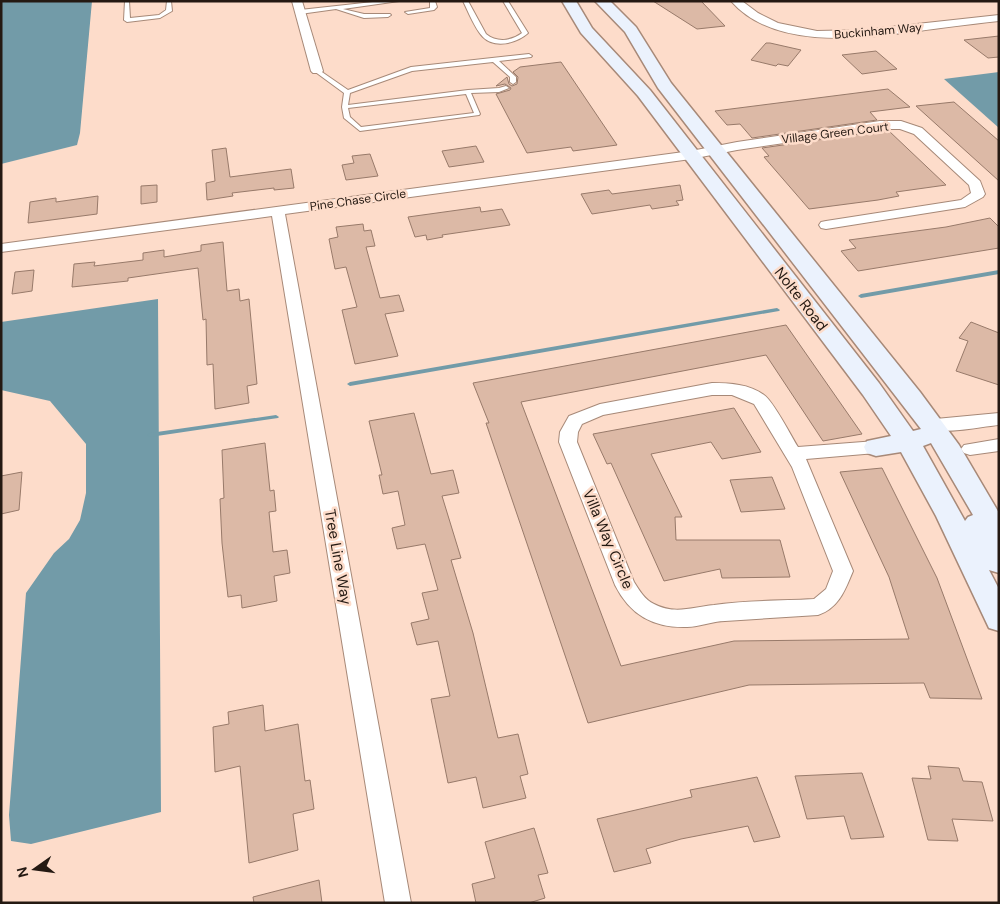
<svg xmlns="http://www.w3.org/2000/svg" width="1000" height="904" viewBox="0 0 1000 904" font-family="'DM Sans',sans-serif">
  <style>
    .water { fill: #729ba8 }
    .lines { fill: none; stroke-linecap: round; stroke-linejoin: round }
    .stream { fill: #729ba8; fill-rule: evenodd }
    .building { fill: #dcb9a6; stroke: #987a6a }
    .lane-casing { stroke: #a78978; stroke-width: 2 }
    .street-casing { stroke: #a78978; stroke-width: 2 }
    .secondary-casing { stroke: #a78978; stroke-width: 3 }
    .lane { fill: #fff; fill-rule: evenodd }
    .street { fill: #fff; fill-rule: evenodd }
    .secondary { fill: #ebf2fd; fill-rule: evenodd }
    .labels { text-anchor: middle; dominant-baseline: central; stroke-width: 5; stroke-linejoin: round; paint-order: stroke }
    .far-street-label { font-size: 12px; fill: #241912; stroke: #fddcca }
    .street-label { font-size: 15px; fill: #241912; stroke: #fddcca }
  </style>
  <rect width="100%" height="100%" fill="#fddcca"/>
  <g class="water">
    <path d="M1,1H92L80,133L77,145L1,164Z"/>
    <path d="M999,72V128L944,79Z"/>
    <path d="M158,299L161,812L31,844L11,841L9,815L26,593L54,553L69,539L80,520L86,493V444L50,401L1,390V322Z"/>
  </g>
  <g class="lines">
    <g class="stream">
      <path d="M999,270V274L861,298L858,296L861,294Z"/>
      <path d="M777,308L780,310L779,311L350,386L347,384L350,382Z"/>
      <path d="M276,415L279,417L278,418L150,437L147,435L150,433Z"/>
    </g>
  </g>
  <g class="building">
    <path d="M653,1H701L725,26L697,29Z"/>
    <path d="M999,36V57L988,58L964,40Z"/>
    <path d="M766,43H770L801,50L788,66L778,64L776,66L751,60Z"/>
    <path d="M876,51L897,69L862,74L842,55Z"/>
    <path d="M561,62L617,145L573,151L571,147L527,153L496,94L510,90L511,88L505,84L496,86L507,77L509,84L512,86L517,84L518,77L513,72L520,67Z"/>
    <path d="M888,89L910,107L870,112L877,120L752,138L740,124L727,125L715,111Z"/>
    <path d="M954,102L999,141V181L916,106Z"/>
    <path d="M880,131H889L946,185L896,192L899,196L878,200L809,209L764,157L769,156L762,148Z"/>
    <path d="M476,146L484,162L449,167L442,151Z"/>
    <path d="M226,148L230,177L291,169L294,188L274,190V188L232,193L233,196L207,200L206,183L215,181L212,150Z"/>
    <path d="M370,154L378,176L346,180L342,165L354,163L352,156Z"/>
    <path d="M157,185V202L141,204V186Z"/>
    <path d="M680,185L683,200L676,201L679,205L652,209L650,205L592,214L581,194L609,190L612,194Z"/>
    <path d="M98,196L97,214L28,223L30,202L56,198V202Z"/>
    <path d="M480,207L481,212L502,209L510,225L442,235L443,237L427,240L426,235L415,237L408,217Z"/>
    <path d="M990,218L999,227V248L858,271L841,251L856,248L849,240L946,227Z"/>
    <path d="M363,224L364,231L371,230L375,246L366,247L380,298L399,295L404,311L385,314L398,356L355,364L342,310L357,307L346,267L335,269L329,239L338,237L336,227Z"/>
    <path d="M223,242L227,291L239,289L240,301L249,299L257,384L247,386L249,403L215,409L213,364L207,365L206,319L203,320L198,268L128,278V281L72,287L74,264L95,262L94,266L143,260V253L164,250V257L201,251V245Z"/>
    <path d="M34,270L32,291L12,294L15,272Z"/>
    <path d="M971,322L999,333V385L956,371L968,341L959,338Z"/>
    <path d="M786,325L862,434L823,441L766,355L521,402L621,666L734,641L909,639L889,577L840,472L882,468L937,578L982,699L930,698L924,683L749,685L588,723L486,423H489L473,383Z"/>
    <path d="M734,408L761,452L722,459L711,442L651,454L682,517H675L676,540H780L790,577L722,578L720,569L664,581L611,463L607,464L593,434Z"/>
    <path d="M414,413L431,474L453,470L459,493L442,496L461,558L451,560L473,633L498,738L518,734L528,774L520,776L526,798L483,808L476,777L448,783L431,699L450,696L438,641L417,645L411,623L429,619L422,593L438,590L425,544L397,549L392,528L405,525L398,491L383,494L379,475H382L369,421Z"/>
    <path d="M265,443L270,491L274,490L276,511L269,512L273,552L287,550L290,573L274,576L277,601L242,608L241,595L228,597L222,543L220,499L224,498L222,450Z"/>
    <path d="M22,472L19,510L1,514V476Z"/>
    <path d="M772,477L785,509L741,512L730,480Z"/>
    <path d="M263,705L265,731L298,724L305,781L310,780L314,809L293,814L298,850L249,863L240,766L215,772L213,727L229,724L228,712Z"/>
    <path d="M928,766L959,768L963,781L982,782L993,821L952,819L958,841L928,840L912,778L931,779Z"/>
    <path d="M862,773L884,837L851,839L844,816L807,819L795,776Z"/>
    <path d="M757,777L780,837L754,842L748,826L681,839L646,849L651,863L614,872L597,819L692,797L690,790Z"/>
    <path d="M534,828L548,873L538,875L545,898L529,903H476L472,884L495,878L485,842Z"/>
    <path d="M319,880L322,903H254L253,897Z"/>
  </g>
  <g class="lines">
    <defs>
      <g id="lane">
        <path d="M125,1H129L130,18L159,15L166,10L167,1H171L172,11L160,18L127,22L124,20Z"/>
        <path d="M382,1H399L343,9L364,14H390L391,15L388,17L364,18L336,9L300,14L297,12L300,10Z"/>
        <path d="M430,1H435L437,7L434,10L408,14L405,12L430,8Z"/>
        <path d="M463,1H468L486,34C497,43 511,41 522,33L503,1H508L528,33C517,43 495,49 483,37C475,29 468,11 463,1Z"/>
        <path d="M529,54L532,56L531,57L499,61L516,77V82L513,84L510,82V77L493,62L412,71L350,93L348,105L468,90L499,88L506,86L509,88L499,92L471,93L480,114L479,115L360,131L344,118L342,107L344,93L314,71L319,70L348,90L411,67ZM466,94L474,113L361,127L350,117L348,108Z"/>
      </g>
      <g id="street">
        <path d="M292,1H302L323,71L321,73H313L311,71Z"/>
        <path d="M731,1H742L758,13L778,23L817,31L862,30L999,15V21C972,24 946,27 919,31C861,38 775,51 731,1Z"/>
        <path d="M880,121H901L922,128L980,181L985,194L983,197L965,207L826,229L821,228L819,225L821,222L826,221L961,200L971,193L969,185L914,134L900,129H880L737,150L691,159L285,214L411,903H385L272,216L1,252V244L691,151L737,142Z"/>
        <path d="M712,383C730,383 749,384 764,395C774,402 791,436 798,447L876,441L882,443L885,447L882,451L876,453L806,459L853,571C845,590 839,608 818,615C787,617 756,619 725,621C712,621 700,627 687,627C653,628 630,615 615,585L559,442L560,432L569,416L600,404ZM712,395H732L754,404L792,467L833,571L826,589L814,599C781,601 747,600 714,605C693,607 675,615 654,604C645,600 639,590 634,582L577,442L578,432L582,424L603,415Z"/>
        <path d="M999,413V425C976,427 948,435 925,428L922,424L925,420Z"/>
        <path d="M999,439V451L970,455L964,453L961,449L964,445Z"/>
      </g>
      <path id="secondary" d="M562,1H576L592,28L650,90L879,383L913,431L921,429L658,88L625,32L595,1H610L636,27L671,83L920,392L959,445L999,513V573L989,570L999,589V631L989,628L936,516L901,452L876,456L867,453L864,447L867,441L891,436L863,395L638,96L581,33ZM931,443L973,515L968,517L965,521L923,446Z"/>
    </defs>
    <use href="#lane" class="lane-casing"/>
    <use href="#street" class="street-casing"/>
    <use href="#secondary" class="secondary-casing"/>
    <use href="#lane" class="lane"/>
    <use href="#street" class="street"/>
    <use href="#secondary" class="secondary"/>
  </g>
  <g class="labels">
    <g class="far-street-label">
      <text transform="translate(878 31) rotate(-5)">Buckinham Way</text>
      <text transform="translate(835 133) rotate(-7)">Village Green Court</text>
      <text transform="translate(358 200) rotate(-8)">Pine Chase Circle</text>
    </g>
    <g class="street-label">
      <text transform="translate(801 299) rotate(52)">Nolte Road</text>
      <text transform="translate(608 539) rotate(67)">Villa Way Circle</text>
      <text transform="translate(338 557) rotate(80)">Tree Line Way</text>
    </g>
  </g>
  <rect width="1000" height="904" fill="none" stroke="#241912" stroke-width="5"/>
  <g transform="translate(35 869) rotate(256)" stroke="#fddcca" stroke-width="4" paint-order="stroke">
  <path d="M0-4L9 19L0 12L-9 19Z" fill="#241912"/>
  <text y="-8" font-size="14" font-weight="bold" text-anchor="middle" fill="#241912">N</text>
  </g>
</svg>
